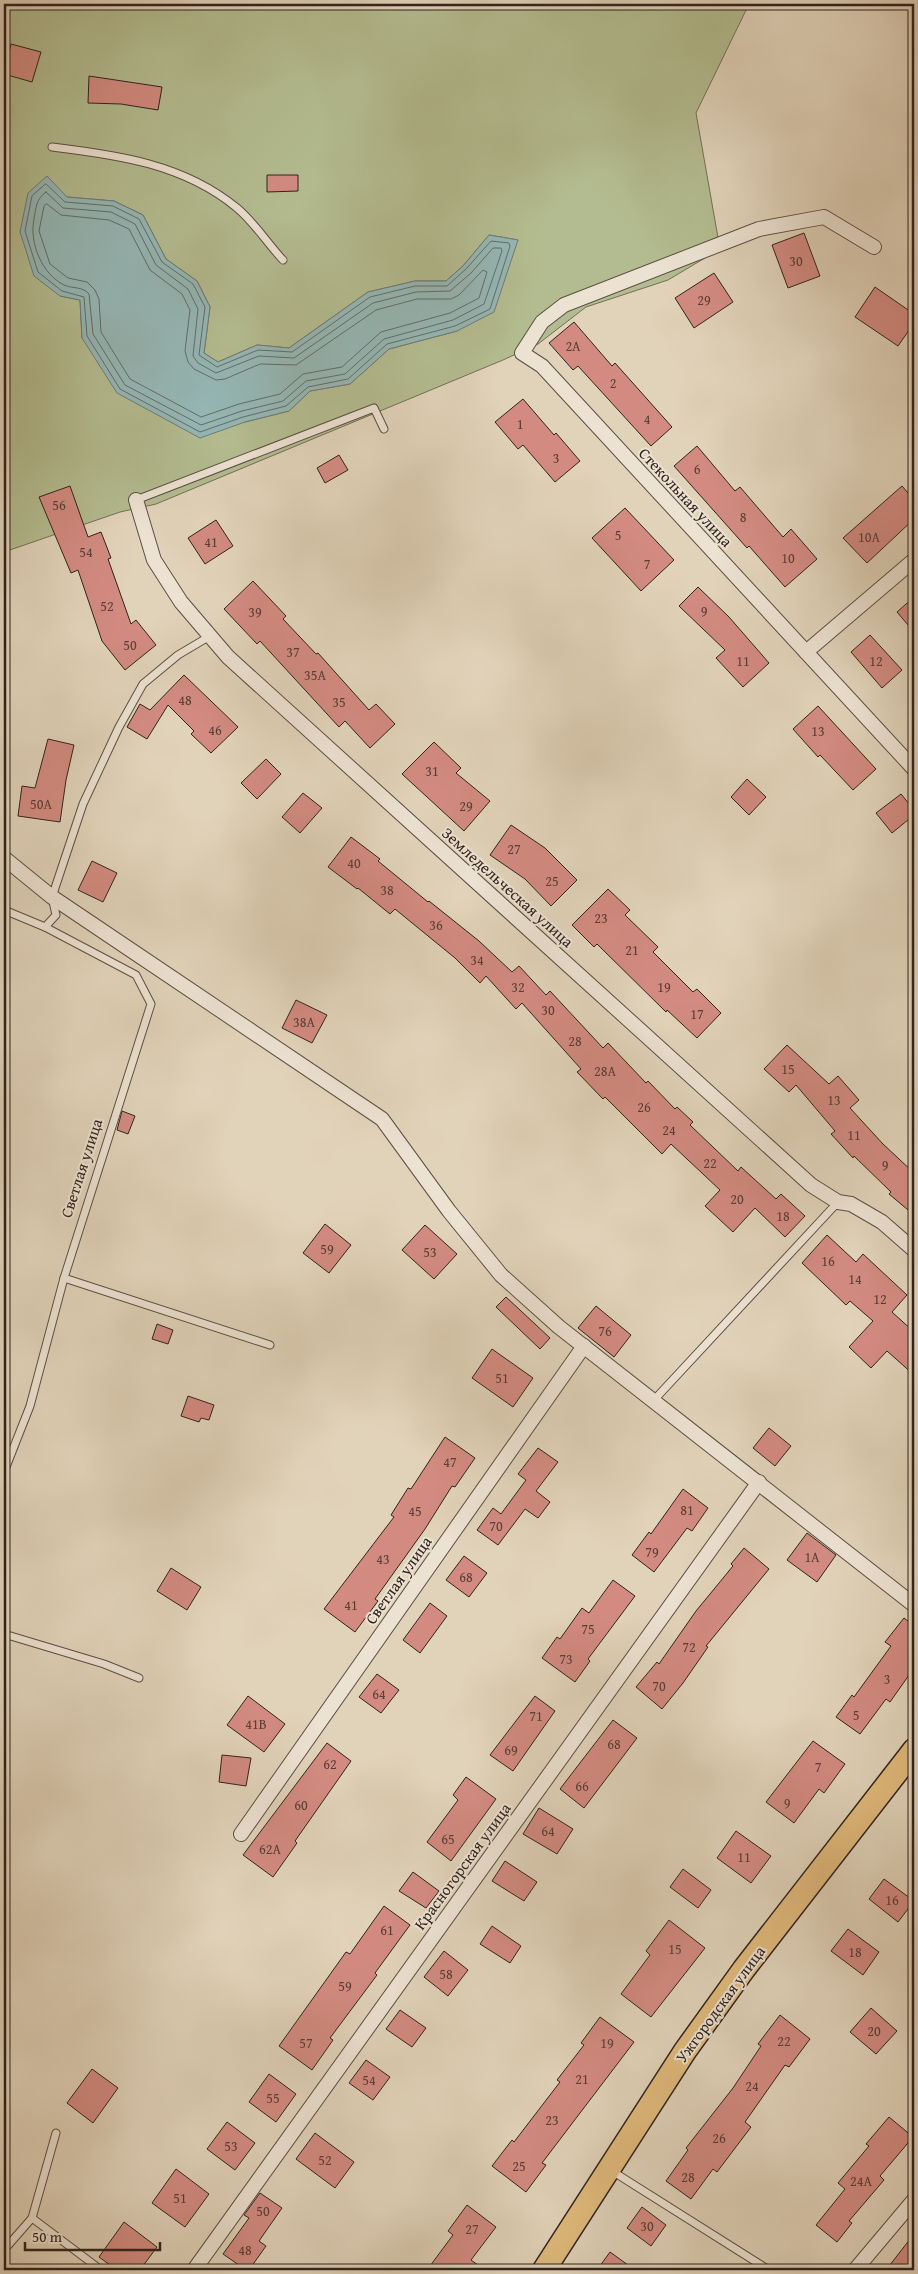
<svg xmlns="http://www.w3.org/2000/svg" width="918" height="2274" viewBox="0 0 918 2274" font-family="'Gentium Book Plus',serif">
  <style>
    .grass { fill: #b3bc90; stroke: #727056; fill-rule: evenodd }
    .water { fill: #95b7b5; stroke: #6d7c78 }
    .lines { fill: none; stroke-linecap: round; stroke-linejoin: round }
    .shore { stroke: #626d69; stroke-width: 1 }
    .building { fill: #d38b81; stroke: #30231d }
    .lane-casing { stroke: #5c4f44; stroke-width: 9 }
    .street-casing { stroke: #5c4f44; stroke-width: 16 }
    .primary-casing { stroke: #30231d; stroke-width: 25 }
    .lane { stroke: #ece2d2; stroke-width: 7 }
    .street { stroke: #ece2d2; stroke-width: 14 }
    .primary { stroke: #e0ba7d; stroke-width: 22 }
    .labels { text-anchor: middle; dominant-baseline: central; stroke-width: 4; stroke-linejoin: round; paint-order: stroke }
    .number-label { font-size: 14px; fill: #593d36 }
    .street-label { font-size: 16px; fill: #30231d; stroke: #ece2d2 }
  </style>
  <rect width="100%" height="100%" fill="#e1d3ba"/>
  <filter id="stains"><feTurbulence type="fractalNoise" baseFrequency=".004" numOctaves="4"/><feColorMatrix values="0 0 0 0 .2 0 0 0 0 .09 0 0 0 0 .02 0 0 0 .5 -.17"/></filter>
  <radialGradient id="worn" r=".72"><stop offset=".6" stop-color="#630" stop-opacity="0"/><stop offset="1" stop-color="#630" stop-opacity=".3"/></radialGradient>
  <path class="grass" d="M4,4H749L696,113L720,249L668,280L586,307L538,344L503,360L156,504L120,512L4,552ZM67,197L114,201L143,215L166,259L197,281L210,307L204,353L218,362L257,345L289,348L368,292L415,281H446L463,266L489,235L518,240L457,331L389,349L350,384L310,391L289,411L245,422L82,338L80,300L60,296Z"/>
  <path class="water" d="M47,176L67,197L114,201L143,215L166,259L197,281L210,307L204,353L218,362L257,345L289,348L368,292L415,281H446L463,266L489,235L518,240L494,312L457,331L389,349L350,384L310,391L289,411L245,422L200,438L117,393L82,338L80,300L60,296L34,276L20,232L28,193Z"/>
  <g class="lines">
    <g class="shore">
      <path d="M46,184L65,202L113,206L139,219L162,262L193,284L205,307L199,355L217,367L258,350L292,352L370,297L415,286H447L466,269L491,241L509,243L510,246L490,309L455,326L387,344L348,379L308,387L286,406L243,417L200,432L120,389L87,336L84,297L62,291L38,272L25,231L32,196Z"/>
      <path d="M46,192L63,208L111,212L135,224L156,265L188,289L198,309L193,356L198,363L216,373L259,356L294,358L373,303L416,292L450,291L471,273L493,248H501L502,251L484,304L453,320L384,339L345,374L306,381L283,401L242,411L201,425L125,385L93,334L89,294C82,286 73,289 64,285C42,274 29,243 34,219C36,208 36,199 46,192Z"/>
      <path d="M47,204L61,215L109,220L129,229L150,270L182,294L190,310L185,351L188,362L194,369L216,380L225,379L260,364L296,365L376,310L417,299H451L459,295L483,270L487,272L479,298L450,313L381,332L342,367L303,374L280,394L239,404L201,417L130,379L101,332L99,299L95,290L87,282L68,278L50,264L39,231L44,206Z"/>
    </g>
  </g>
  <g class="building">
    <path d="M11,44L41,52L32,82L4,74Z"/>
    <path d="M89,76L162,87L158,110L121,104L88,103Z"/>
    <path d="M267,175H298V191L267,192Z"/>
    <path d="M804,233L820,276L788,288L772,245Z"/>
    <path d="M714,273L733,302L694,328L675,298Z"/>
    <path d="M875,287L914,314V323L898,346L855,317Z"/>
    <path d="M574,322L612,366L615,363L672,427L651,446L578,366L573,370L549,343Z"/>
    <path d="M523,399L554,435L556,433L580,461L555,482L523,445L518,449L495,422Z"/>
    <path d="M697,446L735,491L740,487L783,537L791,529L817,559L785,587L749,546L747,548L674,466Z"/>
    <path d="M339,455L348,470L325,483L317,468Z"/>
    <path d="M70,486L88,537L101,532L111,558L108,559L131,624L136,620L156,645L125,670L102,641L78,570L71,573L39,497Z"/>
    <path d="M902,486L914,500V519L867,563L843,538Z"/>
    <path d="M625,508L674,560L641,591L592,538Z"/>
    <path d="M216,520L233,546L205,564L188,538Z"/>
    <path d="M253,581L286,616L283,619L316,654L318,653L369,710L376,704L395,724L370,748L345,721L339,727L260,641L257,644L224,609Z"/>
    <path d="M698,587L729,617L769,663L743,687L716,658L725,650L679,606Z"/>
    <path d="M914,597V632L897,612Z"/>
    <path d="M870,635L902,670L882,688L851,652Z"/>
    <path d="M184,675L238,727L211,753L191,734L194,731L168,705L147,739L127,727L140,704L150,710Z"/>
    <path d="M818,706L876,769L853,790L820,755L818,757L793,729Z"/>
    <path d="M48,739L74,745L66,780L60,822L18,816L22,786L35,788Z"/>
    <path d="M434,742L461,768L456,773L490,801L464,831L402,774Z"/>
    <path d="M266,759L281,774L257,799L241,783Z"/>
    <path d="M747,779L766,797L749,815L731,797Z"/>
    <path d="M303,793L322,808L300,833L282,817Z"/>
    <path d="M901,794L914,810V815L892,833L876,813Z"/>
    <path d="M511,825L545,848L577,880L551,906L525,879L490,855Z"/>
    <path d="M351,837L380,859L378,861L428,902L429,901L479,941L512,972L519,966L546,995L550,991L603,1048L608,1043L646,1083L648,1081L675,1109L677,1107L693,1122L690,1125L738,1171L741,1167L776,1199L781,1194L805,1216L785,1237L755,1208L733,1232L705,1206L720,1190L671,1144L662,1154L605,1097L603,1099L577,1072L581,1069L522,1003L516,1009L486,976L480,983L455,958L395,909L390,914L358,888L357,889L328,867Z"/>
    <path d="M92,861L117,873L103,902L78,890Z"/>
    <path d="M608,889L630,910L625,915L658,947L653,952L693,992L697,989L721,1013L697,1038L667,1010L666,1012L597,944L594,947L572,925Z"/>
    <path d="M296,1000L327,1015L312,1043L282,1028Z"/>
    <path d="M787,1045L829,1084L838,1076L859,1100L850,1108L883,1144L914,1173V1215L889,1194L891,1192L854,1156L853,1158L831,1134L835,1131L796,1085L789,1092L764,1069Z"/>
    <path d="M122,1111L135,1116L128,1134L117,1130Z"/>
    <path d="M325,1224L351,1245L329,1273L303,1253Z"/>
    <path d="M425,1225L457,1254L434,1279L402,1250Z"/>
    <path d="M827,1235L856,1262L863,1254L907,1295L892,1312L914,1332V1375L887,1351L871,1368L849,1347L873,1321L850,1301L846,1305L802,1263Z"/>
    <path d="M506,1297L550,1338L540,1349L496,1307Z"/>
    <path d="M596,1306L631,1335L614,1357L578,1328Z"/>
    <path d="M157,1324L173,1330L168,1344L152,1339Z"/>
    <path d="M492,1349L533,1378L513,1407L472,1378Z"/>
    <path d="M188,1396L214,1405L209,1420L201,1418L199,1422L181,1416Z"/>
    <path d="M769,1428L791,1446L775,1466L753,1448Z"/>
    <path d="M445,1437L475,1458L455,1487L452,1486L425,1529L375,1599L378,1601L355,1632L324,1609L394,1517L391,1515L408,1488L411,1489Z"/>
    <path d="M538,1448L558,1462L536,1491L550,1502L538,1518L525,1509L498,1545L477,1530L493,1508L501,1514L526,1480L518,1474Z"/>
    <path d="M683,1489L708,1508L692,1531L687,1528L654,1572L632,1555L649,1532L651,1534Z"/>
    <path d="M807,1533L836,1555L817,1582L787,1560Z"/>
    <path d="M744,1548L769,1569L706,1646L708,1647L683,1683L662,1709L636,1687L657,1662L659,1664L696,1611L733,1566L731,1564Z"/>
    <path d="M464,1556L487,1573L469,1597L446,1580Z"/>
    <path d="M171,1568L201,1587L187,1610L157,1591Z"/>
    <path d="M613,1580L635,1596L588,1659L590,1661L575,1682L542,1658L557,1637L560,1639L582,1608L589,1613Z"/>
    <path d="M430,1603L447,1616L420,1653L403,1640Z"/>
    <path d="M904,1618L914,1626V1668L890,1702L886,1699L860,1734L836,1717L852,1695L854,1697L891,1646L885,1642Z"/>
    <path d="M377,1674L399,1690L381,1713L359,1697Z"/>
    <path d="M248,1696L285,1724L264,1752L227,1725Z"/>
    <path d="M535,1696L555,1711L513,1771L490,1755Z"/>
    <path d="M613,1720L637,1738L584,1808L560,1789Z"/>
    <path d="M813,1741L845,1764L824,1793L819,1789L794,1823L766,1802Z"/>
    <path d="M327,1743L351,1761L295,1841L297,1843L273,1877L243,1855Z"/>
    <path d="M222,1755L251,1758L246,1786L219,1782Z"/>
    <path d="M466,1777L496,1799L451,1861L427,1842L458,1800L453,1795Z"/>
    <path d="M539,1808L573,1829L557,1854L523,1834Z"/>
    <path d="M736,1831L771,1856L751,1883L717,1858Z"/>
    <path d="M505,1861L537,1882L524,1901L492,1881Z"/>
    <path d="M683,1869L711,1890L698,1908L670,1887Z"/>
    <path d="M413,1872L439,1891L426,1908L399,1891Z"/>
    <path d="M884,1879L914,1901L898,1922L869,1899Z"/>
    <path d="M384,1906L410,1925L375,1973L377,1975L330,2038L333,2040L312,2070L279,2046L346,1952L350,1954Z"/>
    <path d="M669,1920L705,1948L651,2017L621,1994L650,1955L646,1951Z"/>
    <path d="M492,1926L521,1946L510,1963L480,1944Z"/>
    <path d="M848,1929L879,1952L863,1975L831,1951Z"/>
    <path d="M444,1951L468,1970L448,1996L424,1977Z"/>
    <path d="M871,2008L897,2031L876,2054L850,2032Z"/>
    <path d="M400,2010L426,2028L412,2047L386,2029Z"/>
    <path d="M780,2015L810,2039L789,2067L785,2065L745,2122L751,2127L717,2172L713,2169L691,2199L666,2181L688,2150L686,2148L733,2088L761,2046L758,2044Z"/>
    <path d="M600,2017L634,2042L542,2163L546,2165L526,2192L492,2166L512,2140L514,2142L560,2082L557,2080L584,2045L581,2043Z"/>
    <path d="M366,2060L390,2077L373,2100L349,2083Z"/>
    <path d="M92,2069L118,2088L93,2123L67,2103Z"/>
    <path d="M269,2074L296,2094L276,2122L249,2102Z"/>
    <path d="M889,2117L913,2137L880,2176L884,2180L849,2221L852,2223L837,2242L816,2225L845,2189L838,2183L869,2146L866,2144Z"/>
    <path d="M227,2122L255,2143L235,2170L207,2149Z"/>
    <path d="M315,2133L354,2162L335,2188L296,2159Z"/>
    <path d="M176,2169L209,2194L185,2227L152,2203Z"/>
    <path d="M260,2193L282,2208L259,2241L266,2246L249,2270H246L223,2254L249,2218L244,2215Z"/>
    <path d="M467,2205L496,2227L471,2260L485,2270H427L453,2235L448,2231Z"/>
    <path d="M642,2207L666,2225L651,2246L627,2228Z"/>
    <path d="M124,2222L157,2247L140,2270H117L99,2257Z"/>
    <path d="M914,2234V2270H886Z"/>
    <path d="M610,2252L635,2270H597Z"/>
  </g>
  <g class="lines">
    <defs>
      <g id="lane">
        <path d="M52,147C118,155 184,164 237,208C254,222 268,244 283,260"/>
        <path d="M136,500L374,408L384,429"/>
        <path d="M4,910L45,927L136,975L151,1004L64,1278L30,1406L4,1472"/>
        <path d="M45,927L56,915L52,897L83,804L119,727L143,684L178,655L210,636"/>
        <path d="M64,1278L270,1345"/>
        <path d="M654,1400L838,1202"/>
        <path d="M4,1634L104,1664L139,1678"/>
        <path d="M56,2133L32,2218L101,2270"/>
        <path d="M612,2171L769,2270"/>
        <path d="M4,2250L32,2218"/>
      </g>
      <g id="street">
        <path d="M874,247L824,217L759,229L564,305L542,322L522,353L542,366L914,769"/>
        <path d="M136,500L154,560L181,602L228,657L811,1185L838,1202L851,1204L882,1222L914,1250"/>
        <path d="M806,652L914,560"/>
        <path d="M4,858L52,897L382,1119L449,1211L501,1275L559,1327L914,1605"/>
        <path d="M241,1834L584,1346"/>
        <path d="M194,2270L759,1482"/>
        <path d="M855,2270L914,2200"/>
      </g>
      <path id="primary" d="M544,2270L685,2051L744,1969L914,1750"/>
    </defs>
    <use href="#lane" class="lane-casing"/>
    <use href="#street" class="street-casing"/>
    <use href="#primary" class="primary-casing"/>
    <use href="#lane" class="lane"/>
    <use href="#street" class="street"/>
    <use href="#primary" class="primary"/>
  </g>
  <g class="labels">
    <g class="number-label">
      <text x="796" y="261">30</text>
      <text x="704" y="300">29</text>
      <text x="573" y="346">2А</text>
      <text x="613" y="383">2</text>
      <text x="647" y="419">4</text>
      <text x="520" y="424">1</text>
      <text x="556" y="458">3</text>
      <text x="697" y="469">6</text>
      <text x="59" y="505">56</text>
      <text x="743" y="517">8</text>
      <text x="618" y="535">5</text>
      <text x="869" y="537">10А</text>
      <text x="211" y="542">41</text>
      <text x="86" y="552">54</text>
      <text x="788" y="558">10</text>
      <text x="647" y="564">7</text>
      <text x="107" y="606">52</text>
      <text x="704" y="611">9</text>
      <text x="255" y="612">39</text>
      <text x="130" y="645">50</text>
      <text x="293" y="652">37</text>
      <text x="743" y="661">11</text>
      <text x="876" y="661">12</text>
      <text x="315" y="675">35А</text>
      <text x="185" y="700">48</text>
      <text x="339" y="702">35</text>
      <text x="215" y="730">46</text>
      <text x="818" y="731">13</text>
      <text x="432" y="771">31</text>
      <text x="41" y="804">50А</text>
      <text x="466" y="806">29</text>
      <text x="514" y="849">27</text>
      <text x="354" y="863">40</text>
      <text x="552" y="881">25</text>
      <text x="387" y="890">38</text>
      <text x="601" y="918">23</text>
      <text x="436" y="925">36</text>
      <text x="632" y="950">21</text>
      <text x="477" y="960">34</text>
      <text x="518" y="987">32</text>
      <text x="664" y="987">19</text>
      <text x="548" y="1010">30</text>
      <text x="697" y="1014">17</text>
      <text x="304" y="1022">38А</text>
      <text x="575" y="1041">28</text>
      <text x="788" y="1069">15</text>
      <text x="605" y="1071">28А</text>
      <text x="834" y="1100">13</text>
      <text x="644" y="1107">26</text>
      <text x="669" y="1130">24</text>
      <text x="854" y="1135">11</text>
      <text x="710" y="1163">22</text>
      <text x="885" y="1165">9</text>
      <text x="737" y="1199">20</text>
      <text x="783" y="1216">18</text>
      <text x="327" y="1249">59</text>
      <text x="430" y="1252">53</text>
      <text x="828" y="1261">16</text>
      <text x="855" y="1279">14</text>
      <text x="880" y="1299">12</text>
      <text x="605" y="1331">76</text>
      <text x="502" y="1378">51</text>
      <text x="450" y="1462">47</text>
      <text x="687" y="1510">81</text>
      <text x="415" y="1511">45</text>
      <text x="496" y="1526">70</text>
      <text x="652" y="1552">79</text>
      <text x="812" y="1557">1А</text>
      <text x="383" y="1559">43</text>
      <text x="466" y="1577">68</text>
      <text x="351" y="1605">41</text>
      <text x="588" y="1629">75</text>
      <text x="689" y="1647">72</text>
      <text x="566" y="1659">73</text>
      <text x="887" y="1679">3</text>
      <text x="659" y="1686">70</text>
      <text x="379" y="1694">64</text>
      <text x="856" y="1715">5</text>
      <text x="536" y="1716">71</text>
      <text x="256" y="1724">41В</text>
      <text x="614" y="1744">68</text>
      <text x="511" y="1750">69</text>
      <text x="330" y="1764">62</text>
      <text x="818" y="1767">7</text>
      <text x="582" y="1786">66</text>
      <text x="787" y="1803">9</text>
      <text x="301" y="1805">60</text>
      <text x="548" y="1831">64</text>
      <text x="448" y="1839">65</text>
      <text x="270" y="1849">62А</text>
      <text x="744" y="1857">11</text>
      <text x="892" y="1900">16</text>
      <text x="387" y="1930">61</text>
      <text x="675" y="1949">15</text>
      <text x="855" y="1952">18</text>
      <text x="446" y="1974">58</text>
      <text x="345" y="1986">59</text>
      <text x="874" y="2031">20</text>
      <text x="784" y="2041">22</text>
      <text x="306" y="2043">57</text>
      <text x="607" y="2043">19</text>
      <text x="582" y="2079">21</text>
      <text x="369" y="2080">54</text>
      <text x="752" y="2086">24</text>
      <text x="273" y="2098">55</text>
      <text x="552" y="2120">23</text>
      <text x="719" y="2138">26</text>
      <text x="231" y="2146">53</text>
      <text x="325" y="2160">52</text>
      <text x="519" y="2166">25</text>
      <text x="688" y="2177">28</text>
      <text x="861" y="2181">24А</text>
      <text x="180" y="2198">51</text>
      <text x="263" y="2211">50</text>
      <text x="647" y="2226">30</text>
      <text x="472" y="2229">27</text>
      <text x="245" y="2250">48</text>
    </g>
    <g class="street-label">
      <text transform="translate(686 497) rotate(47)">Стекольная улица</text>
      <text transform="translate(508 887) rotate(42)">Земледельческая улица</text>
      <text transform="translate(81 1168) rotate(-72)">Светлая улица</text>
      <text transform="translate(398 1580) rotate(-55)">Светлая улица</text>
      <text transform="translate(462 1866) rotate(-54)">Красногорская улица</text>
      <text transform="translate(720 2004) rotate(-54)">Ужгородская улица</text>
    </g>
  </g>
  <rect width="918" height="2274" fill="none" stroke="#e1d3ba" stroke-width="20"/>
  <rect x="5" y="5" width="908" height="2264" fill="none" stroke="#30231d" stroke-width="2.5"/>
  <rect x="10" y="10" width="898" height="2254" fill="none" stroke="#30231d"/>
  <path d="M25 2242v8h135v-8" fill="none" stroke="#30231d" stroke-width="2.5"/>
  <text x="32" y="2242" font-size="15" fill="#30231d" stroke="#ece2d2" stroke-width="4" paint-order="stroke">50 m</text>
  <rect width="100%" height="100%" filter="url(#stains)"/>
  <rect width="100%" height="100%" fill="url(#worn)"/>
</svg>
